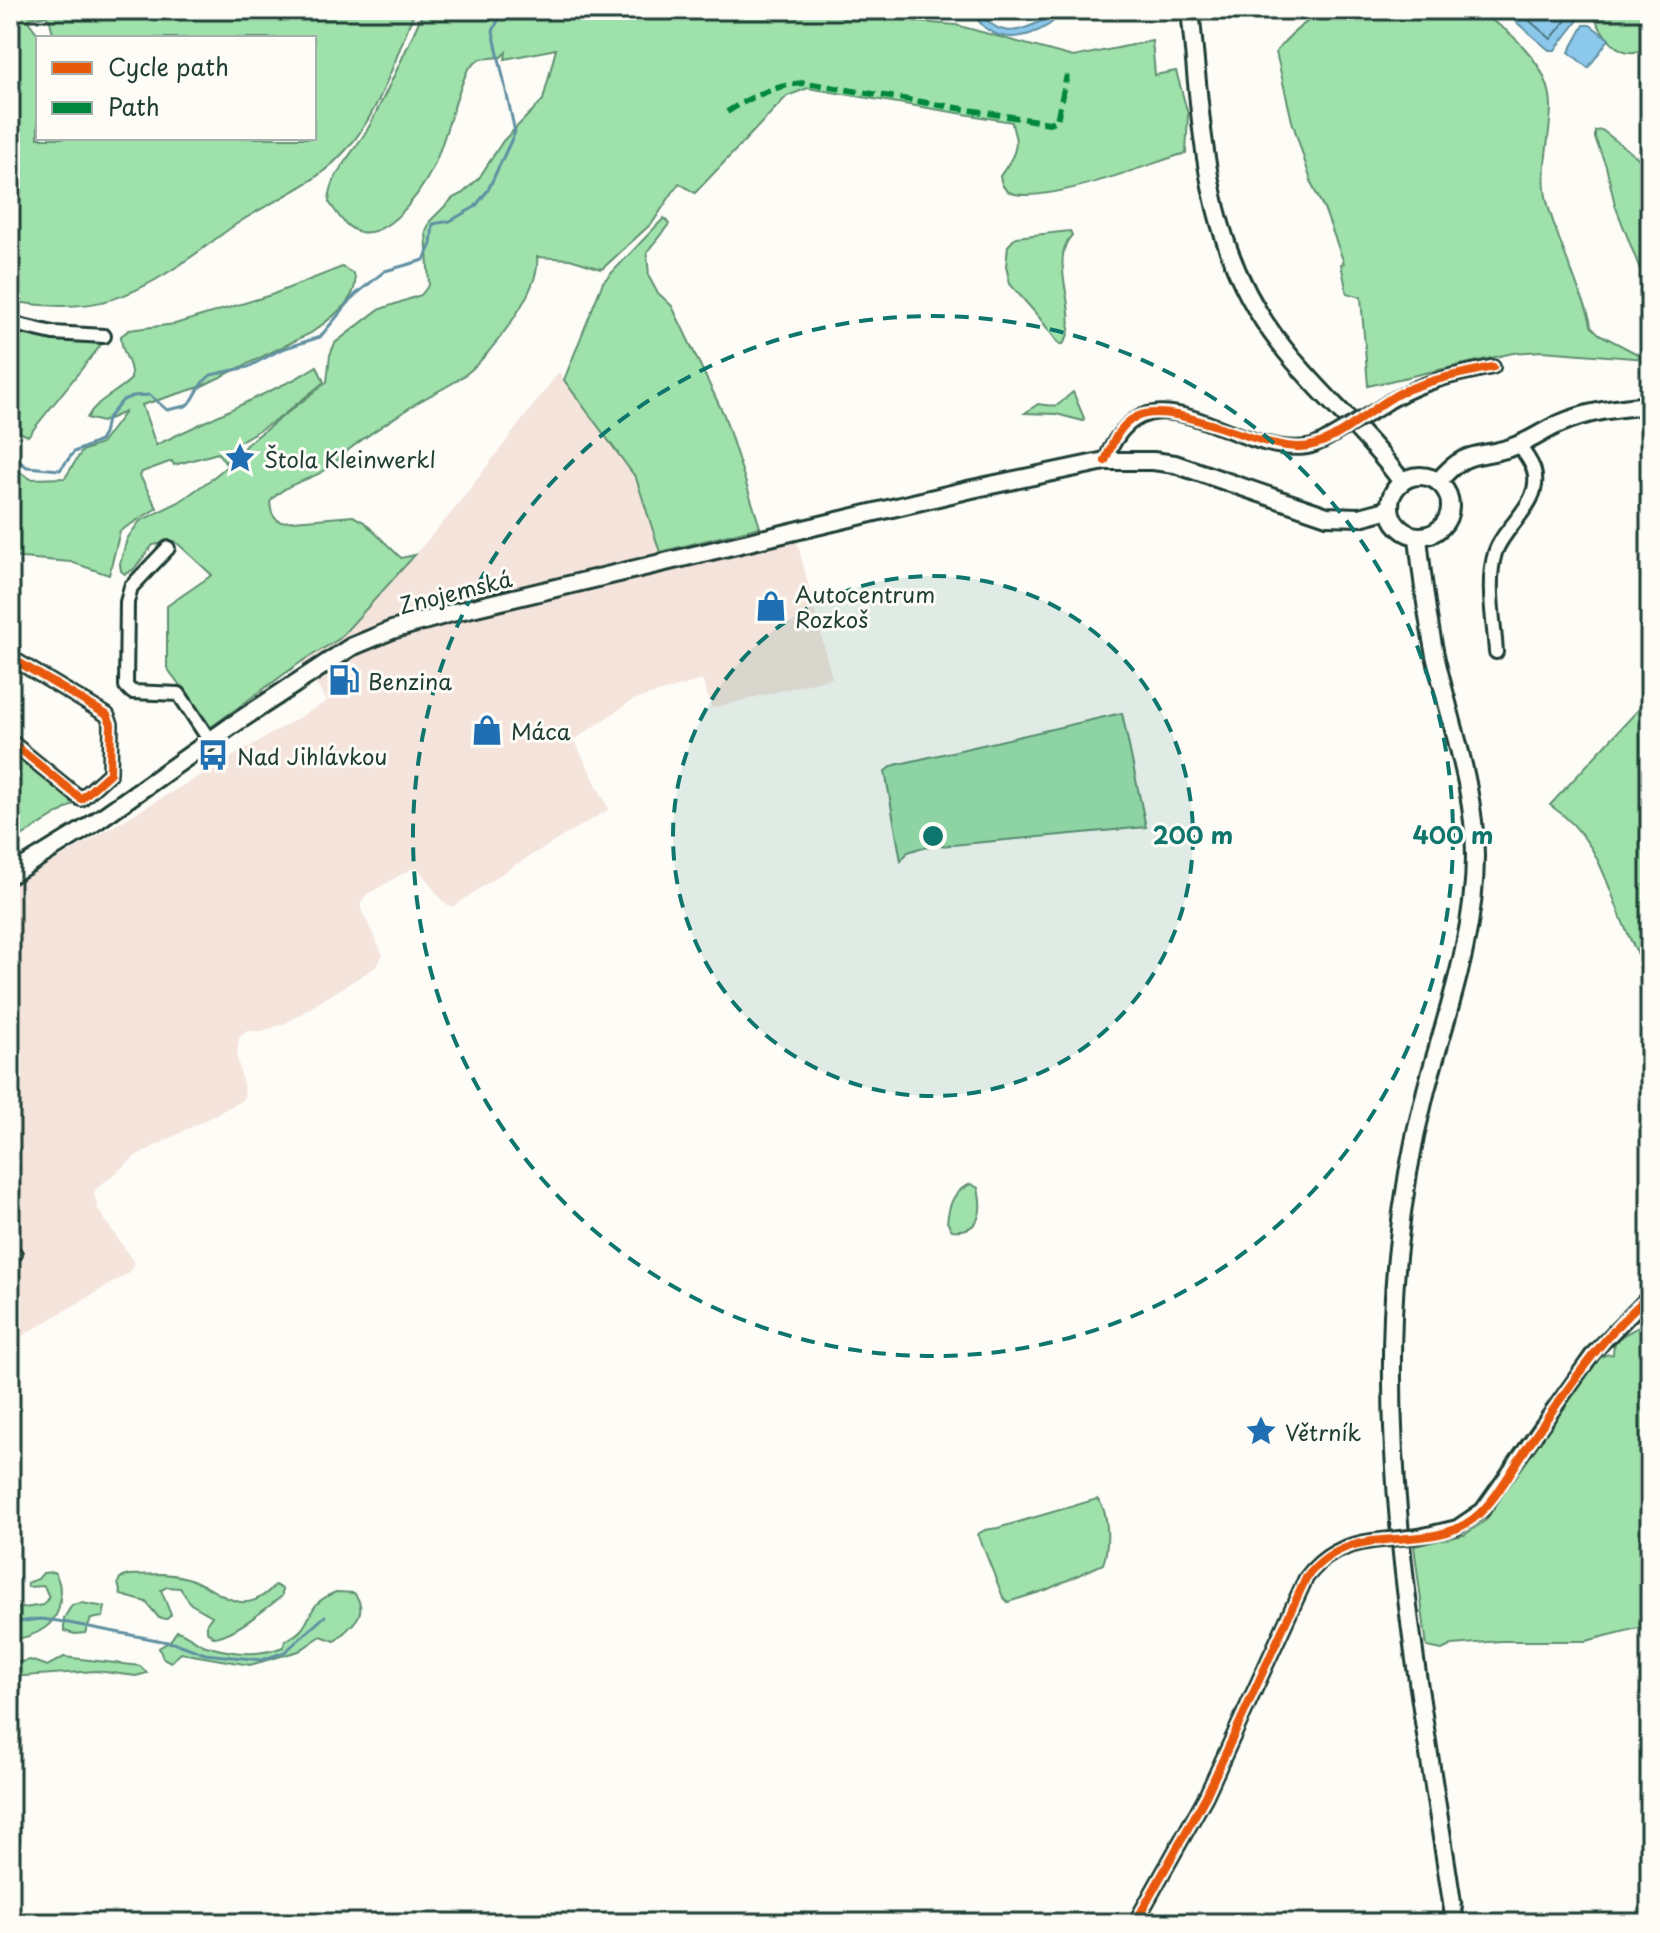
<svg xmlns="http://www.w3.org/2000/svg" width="1660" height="1933" viewBox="0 0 1660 1933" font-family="'Playpen Sans',sans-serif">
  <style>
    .built { fill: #f5e4dc }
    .green { fill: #9fe1ab; stroke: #5f8f70; stroke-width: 2; fill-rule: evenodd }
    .water { fill: #8bc8eb; stroke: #6090a2; stroke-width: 2 }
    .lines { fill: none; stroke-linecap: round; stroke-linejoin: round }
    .shore { stroke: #4a757d; stroke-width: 2 }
    .stream { stroke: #6090a2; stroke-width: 3 }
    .minor-casing { stroke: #1f3d34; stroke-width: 18 }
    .major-casing { stroke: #1f3d34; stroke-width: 22 }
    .minor { stroke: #fdfcf7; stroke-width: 12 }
    .major { stroke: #fdfcf7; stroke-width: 16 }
    .minor-bridge-casing { stroke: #1f3d34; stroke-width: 18; stroke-linecap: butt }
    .minor-bridge { stroke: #fdfcf7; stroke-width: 12 }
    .quiet { stroke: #00873e; stroke-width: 6; stroke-dasharray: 12 6; stroke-linecap: butt }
    .cycleway-casing { stroke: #fdfcf7; stroke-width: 13 }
    .cycleway { stroke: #e8590c; stroke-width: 8 }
    .ring { fill: none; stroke: #0f766e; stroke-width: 4; stroke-dasharray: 14 10 }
    .labels { text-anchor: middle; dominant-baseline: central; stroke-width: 6; stroke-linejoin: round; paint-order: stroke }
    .poi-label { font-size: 22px; fill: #1f3d34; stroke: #fdfcf7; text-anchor: start }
    .street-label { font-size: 22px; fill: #1f3d34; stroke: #fdfcf7 }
    .centre { fill: #0f766e; stroke: #fdfcf7; stroke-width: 4 }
    .ring-label { font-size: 24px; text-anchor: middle; font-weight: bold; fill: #0f766e; stroke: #fdfcf7; stroke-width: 6; stroke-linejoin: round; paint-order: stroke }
  </style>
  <rect width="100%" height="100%" fill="#fdfcf7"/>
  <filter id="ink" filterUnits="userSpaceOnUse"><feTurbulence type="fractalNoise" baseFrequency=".0125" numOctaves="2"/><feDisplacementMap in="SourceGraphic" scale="16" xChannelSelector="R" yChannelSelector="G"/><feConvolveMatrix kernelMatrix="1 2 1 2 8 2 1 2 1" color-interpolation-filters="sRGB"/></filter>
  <g filter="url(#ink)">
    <path class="built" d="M559,372L636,478L660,552L793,525L832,678L712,708L702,680L633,700L574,740L609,809L515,865L452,907L443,902L418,868L411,869L366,895L361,903V909L383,955L377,966L286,1023L263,1031H247L239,1037L237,1057L245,1095L241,1101L136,1156L96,1189L94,1194L99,1211L133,1261L134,1266L129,1273L22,1336L10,1325V887L327,701L301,662L339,639L449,516Z"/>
    <g class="green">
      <path d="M10,10H415C397,53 382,106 352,143C317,186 282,194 238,223C221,234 205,248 188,259C126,303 86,314 10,301ZM46,16L50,21L54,38H314V138H38V38H41L28,21L30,18Z"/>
      <path d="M424,10H880L918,22L956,25L1073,57L1152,41L1155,75L1176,71L1188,114L1186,153C1151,163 1040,207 1009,192C1003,189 1001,183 1000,176C1008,165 1019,150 1015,136C1014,131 1012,127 1012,122L808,88L787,96L695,193L679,183L653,222L602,269L570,259L537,257C542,288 490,356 465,375C449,387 429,395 412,406C392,420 370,433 351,448C343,454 336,463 327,469C308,482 285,482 270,502C271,512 272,518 281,522L353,516L364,522L401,558L415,555L339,639L301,662L211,727L167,668V606L212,575L175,541L153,545L133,570L125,574L121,571L120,564L127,539L140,521L179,502L210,480L231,463L246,445L327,382L330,355L335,343L378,310L421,295L429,285L426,232L430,221L453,198L463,193L479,178L503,141L543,100L556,49L505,59L506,52L501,57L480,59L468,69C455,98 448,129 437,158C428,183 392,238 360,232C346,229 337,213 329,202C330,172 357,150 370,125C389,87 407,49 424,10Z"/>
      <path d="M1328,10H1471C1507,23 1552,67 1551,108C1550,140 1539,174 1548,205C1556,235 1569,263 1579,291C1584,302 1590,314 1591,326L1599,334L1647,359L1542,351L1513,353L1368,386L1361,297L1347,293L1341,264L1344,263L1325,211L1313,187L1292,121L1276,52C1288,35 1309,18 1328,10Z"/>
      <path d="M1591,10H1650V50L1646,49C1618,62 1601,33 1591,10Z"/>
      <path d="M1602,130L1650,167V295L1615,205L1606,166L1595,138V131Z"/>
      <path d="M664,218L669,224L647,252L649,277L657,292L672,306L724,415L760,527L660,552L636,478L564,380L603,282Z"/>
      <path d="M1070,231L1072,235C1046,261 1084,320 1063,344H1059L1038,316L1010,284L1006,266L1008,246L1016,237Z"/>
      <path d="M342,267L354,274C362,299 328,320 311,333L200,387L142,405L156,445L295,379L317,366L324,382L278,419L237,443L225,463L218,453L174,465L172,461L142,472L140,476L157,508L120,531L109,575L71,562L10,557V466L31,479L65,478L82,451L101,444L125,412L102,422L87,418C98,398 116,394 131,379C133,361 120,353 121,336L129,330L175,324L271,295Z"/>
      <path d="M10,326L50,338L104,341L28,436L10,428Z"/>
      <path d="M1073,392L1084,418L1083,421L1056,414L1025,413L1038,404C1063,408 1056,405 1073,392Z"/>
      <path d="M1650,697V977C1642,962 1634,948 1627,932C1605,882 1600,839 1550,805Z"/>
      <path d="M1122,713L1146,827L920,848L908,852L901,861L885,771L895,765Z"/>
      <path d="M10,746L77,802L10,843Z"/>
      <path d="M971,1184L978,1188C983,1209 982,1233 952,1230L947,1222C949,1204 954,1190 971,1184Z"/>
      <path d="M1650,1313V1625L1586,1641H1501L1452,1645L1442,1650L1427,1647L1414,1546L1464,1535L1486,1520L1592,1363L1605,1355L1613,1354C1613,1334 1628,1335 1641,1325C1644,1322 1647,1317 1650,1313Z"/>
      <path d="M1097,1499C1110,1511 1109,1548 1103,1564L1046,1590L1008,1602L1003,1597L978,1534L985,1530L998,1528Z"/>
      <path d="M54,1572C60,1580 60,1587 60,1597C60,1626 35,1637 10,1640V1610L43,1605L49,1597L44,1586L28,1587L27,1583L38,1579L43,1573Z"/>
      <path d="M163,1574C174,1575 185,1576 195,1581C227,1596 245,1618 275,1585L282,1589V1596C267,1608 231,1637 213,1637L207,1631V1623L212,1616L191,1604L180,1588L167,1587L161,1590L171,1615L167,1619L159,1618L146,1602L121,1595L118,1583L120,1578L129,1575Z"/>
      <path d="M336,1592L354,1593C371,1614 351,1626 335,1641L321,1636L299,1651L250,1665L181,1653L171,1662L163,1658L159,1648L170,1641L177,1631C188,1634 196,1643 206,1646C232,1654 258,1657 283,1647L286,1640C318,1626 300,1606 336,1592Z"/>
      <path d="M82,1603L105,1607L103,1617L91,1619L85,1633L75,1634L64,1631V1618L72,1605Z"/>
      <path d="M64,1657L140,1666L147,1673L136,1676L96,1671L10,1677V1664L30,1660L47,1666Z"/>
    </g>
    <g class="water">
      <path d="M971,10H979C996,36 1015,35 1041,21C1050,16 1054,10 1064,10C1048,32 1012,46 988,30C980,25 976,17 971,10Z"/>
      <path d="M1502,10H1581L1582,15L1555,50H1549Z"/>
      <path d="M1584,25H1590L1609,39L1588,68L1569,52Z"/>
    </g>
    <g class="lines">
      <path class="shore" d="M1517,10L1551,39L1574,10"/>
      <g class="stream">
        <path d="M10,455L27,467L60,470L74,452L100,441L104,434L107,419L123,400L133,396L150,395L167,410L186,406L193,399L202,383L211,375L248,367L282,349L320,337L355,295L385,271L424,260L431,244L433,224L450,221L475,207L488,190L515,132L493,31L503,10"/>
        <path d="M10,1623L40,1619L58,1621L178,1644L205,1654L262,1660L285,1652L325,1616"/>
      </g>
      <defs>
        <g id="minor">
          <path d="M10,323L53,333L104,336"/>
          <path d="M1378,409C1413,384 1452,375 1493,367"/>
          <path d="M1105,461C1147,354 1233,458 1307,447C1315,446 1323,441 1330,437"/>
          <path d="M168,548L131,587L127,602L126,686L132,692L179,694L210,741"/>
          <path d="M1496,652C1494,621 1486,583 1495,553C1504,525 1543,503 1534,471C1532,462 1524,453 1519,445"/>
          <path d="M10,657L107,715L111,724L110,773L81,799L10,741"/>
          <path d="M10,1250L15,1254"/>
          <path d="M1419,1536L1457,1527L1482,1510L1594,1352L1650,1295"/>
          <path d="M1135,1923L1206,1796L1306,1578C1323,1555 1344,1545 1372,1541"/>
        </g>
        <g id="major">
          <path d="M1190,10C1203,130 1202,245 1281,345C1318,393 1366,432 1402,482"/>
          <circle cx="1420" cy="506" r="30"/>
          <path d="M1438,482C1469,444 1482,461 1520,444C1533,439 1545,430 1559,424C1588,411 1618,408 1650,405"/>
          <path d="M1418,537C1422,576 1427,617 1435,655C1450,722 1475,787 1475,856C1475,937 1447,1012 1426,1090C1412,1144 1402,1201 1397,1257C1376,1479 1423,1704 1455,1923"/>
          <path d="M10,875L88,827L231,726L351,647L392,630L455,612L972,489L1105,461H1153L1175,464L1327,516L1360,517L1390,509"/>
        </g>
      </defs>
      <use href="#minor" class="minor-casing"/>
      <use href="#major" class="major-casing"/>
      <use href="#minor" class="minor"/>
      <use href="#major" class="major"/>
      <defs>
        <g id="minor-bridge">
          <path d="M1330,437L1378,409"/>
          <path d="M1372,1541L1419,1536"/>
        </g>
      </defs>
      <use href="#minor-bridge" class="minor-bridge-casing"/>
      <use href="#minor-bridge" class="minor-bridge"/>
      <path class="quiet" d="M727,112C750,97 778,84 806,83L1049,123L1057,120L1067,75"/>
      <defs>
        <g id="cycleway">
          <path d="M1105,461C1112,444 1119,425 1136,417C1172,399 1252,446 1297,447C1334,449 1372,405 1404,391C1433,379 1463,373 1493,367"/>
          <path d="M10,657L107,715L111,724L110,773L81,799L10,741"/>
          <path d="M1135,1923L1206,1796L1306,1578C1354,1516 1422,1557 1473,1519C1496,1501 1512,1469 1528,1446C1565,1393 1600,1337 1650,1295"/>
        </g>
      </defs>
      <use href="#cycleway" class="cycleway-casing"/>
      <use href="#cycleway" class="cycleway"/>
    </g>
  </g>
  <circle cx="933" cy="836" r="260" fill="#0f766e" fill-opacity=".12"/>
  <g class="ring">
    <circle cx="933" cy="836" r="260"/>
    <circle cx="933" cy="836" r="520"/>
  </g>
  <defs>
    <symbol id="sight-bare" viewBox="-9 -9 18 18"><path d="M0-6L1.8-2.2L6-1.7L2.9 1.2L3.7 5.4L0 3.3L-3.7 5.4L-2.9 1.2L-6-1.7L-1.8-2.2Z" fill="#1f6fb2" stroke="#fdfcf7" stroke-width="2.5" paint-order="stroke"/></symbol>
    <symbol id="shop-bare" viewBox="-9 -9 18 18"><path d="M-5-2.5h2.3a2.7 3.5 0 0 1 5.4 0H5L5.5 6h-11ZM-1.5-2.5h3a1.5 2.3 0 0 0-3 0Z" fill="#1f6fb2" stroke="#fdfcf7" stroke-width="2.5" paint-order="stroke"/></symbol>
    <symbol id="fuel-bare" viewBox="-9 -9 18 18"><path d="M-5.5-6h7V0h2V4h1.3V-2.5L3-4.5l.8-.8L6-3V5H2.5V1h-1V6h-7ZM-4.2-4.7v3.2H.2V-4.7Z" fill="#1f6fb2" stroke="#fdfcf7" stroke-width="2.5" paint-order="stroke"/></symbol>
    <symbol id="bus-bare" viewBox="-9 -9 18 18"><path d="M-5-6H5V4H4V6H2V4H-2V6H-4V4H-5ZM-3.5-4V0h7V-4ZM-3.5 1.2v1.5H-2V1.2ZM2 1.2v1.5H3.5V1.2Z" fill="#1f6fb2" stroke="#fdfcf7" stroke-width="2.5" paint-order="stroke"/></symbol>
  </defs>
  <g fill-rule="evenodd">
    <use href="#sight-bare" x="218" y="436" width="44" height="44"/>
    <use href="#shop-bare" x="749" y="584" width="44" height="44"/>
    <use href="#fuel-bare" x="322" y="658" width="44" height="44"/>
    <use href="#shop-bare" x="465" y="708" width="44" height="44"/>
    <use href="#bus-bare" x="191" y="733" width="44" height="44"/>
    <use href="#sight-bare" x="1239" y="1409" width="44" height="44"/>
  </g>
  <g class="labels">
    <g class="poi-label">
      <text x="264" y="458">Štola Kleinwerkl</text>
      <text x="795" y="593">Autocentrum<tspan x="795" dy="25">Rozkoš</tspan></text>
      <text x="368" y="680">Benzina</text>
      <text x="511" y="730">Máca</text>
      <text x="237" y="755">Nad Jihlávkou</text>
      <text x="1285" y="1431">Větrník</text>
    </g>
    <g class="street-label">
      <text transform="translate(455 591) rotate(-14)">Znojemská</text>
    </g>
  </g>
  <circle cx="933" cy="836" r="12" class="centre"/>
  <g class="ring-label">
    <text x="1193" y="844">200 m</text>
    <text x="1453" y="844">400 m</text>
  </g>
  <rect width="1660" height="1933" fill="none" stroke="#fdfcf7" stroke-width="40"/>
  <rect x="20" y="20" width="1620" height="1893" fill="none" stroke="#1f3d34" stroke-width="3" filter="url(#ink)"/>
  <rect x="36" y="36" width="280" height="104" fill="#fdfcf7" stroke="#a4b0a9" stroke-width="2"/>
  <rect x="52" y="62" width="40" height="12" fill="#e8590c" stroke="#a4b0a9" stroke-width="2"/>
  <text x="108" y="76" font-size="24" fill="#1f3d34">Cycle path</text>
  <rect x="52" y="102" width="40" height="12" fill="#00873e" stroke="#a4b0a9" stroke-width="2"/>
  <text x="108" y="116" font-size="24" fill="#1f3d34">Path</text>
</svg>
